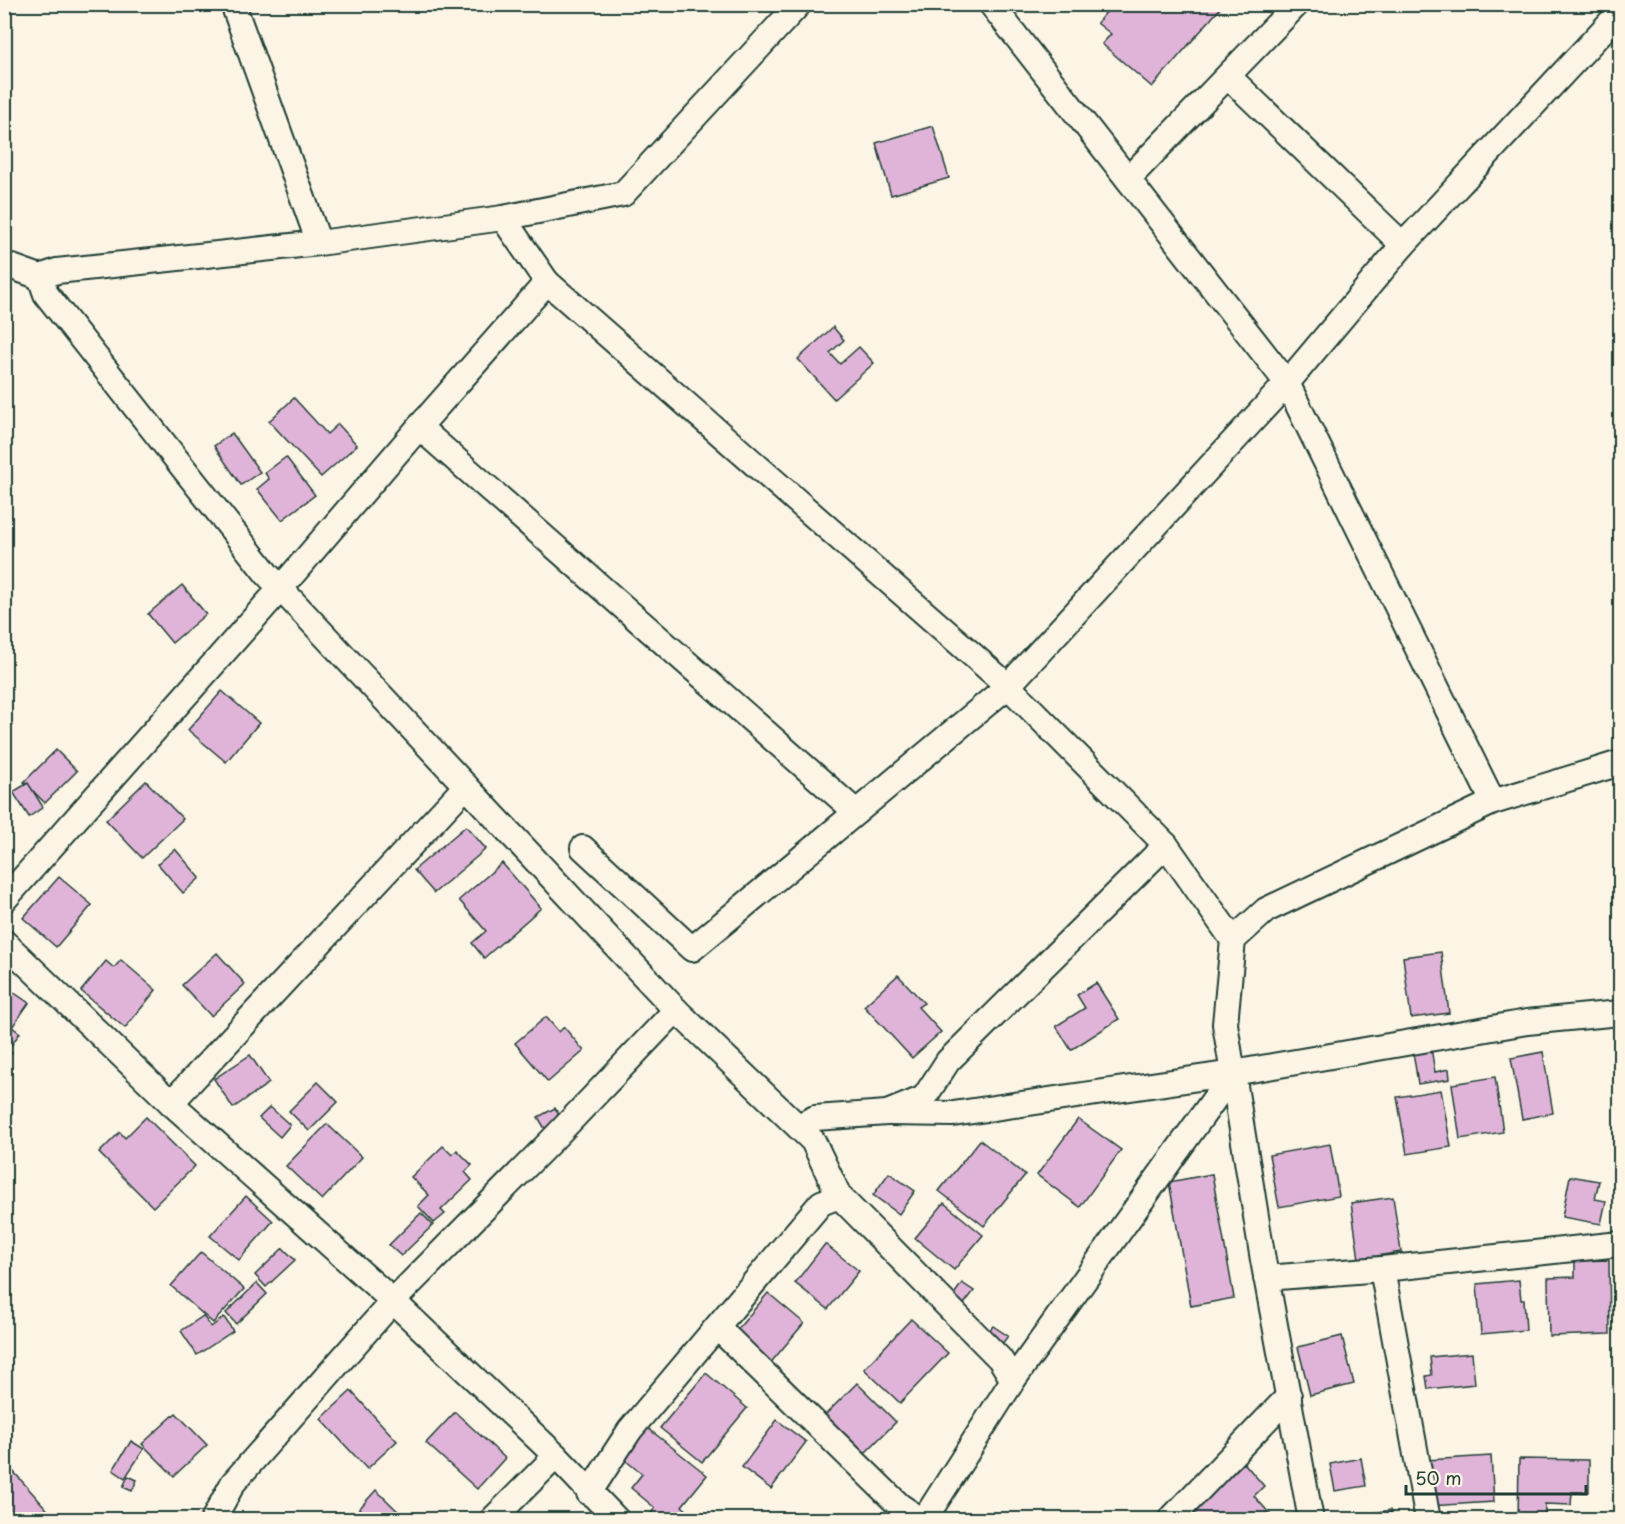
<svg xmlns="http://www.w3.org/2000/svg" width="1625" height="1524" viewBox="0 0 1625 1524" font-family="'Playpen Sans',sans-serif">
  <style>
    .building { fill: #e0b4d8; stroke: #1f3d34; stroke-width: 1.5 }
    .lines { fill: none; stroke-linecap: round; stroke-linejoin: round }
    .minor-casing { stroke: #1f3d34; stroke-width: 28 }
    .minor { stroke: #fcf5e5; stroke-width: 24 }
  </style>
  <rect width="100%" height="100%" fill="#fcf5e5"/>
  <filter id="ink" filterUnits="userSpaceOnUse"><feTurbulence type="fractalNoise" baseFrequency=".0167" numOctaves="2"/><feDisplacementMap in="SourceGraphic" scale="12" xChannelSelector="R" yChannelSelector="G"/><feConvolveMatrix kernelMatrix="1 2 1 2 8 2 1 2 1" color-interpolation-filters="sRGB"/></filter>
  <g filter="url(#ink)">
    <g class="building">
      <path d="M1113,4H1224L1152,87L1102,44L1111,34L1097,23Z"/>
      <path d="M933,126L949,178L891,195L876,143Z"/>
      <path d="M833,327L844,340L830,353L840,364L859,347L874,363L834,399L798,359Z"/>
      <path d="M294,398L327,434L338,424L357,445L321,477L269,421Z"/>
      <path d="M232,433L260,472L241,485L214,446Z"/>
      <path d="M286,457L315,495L282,520L257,489L269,479L265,473Z"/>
      <path d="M182,585L206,614L172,643L148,614Z"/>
      <path d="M222,691L259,723L226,762L188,730Z"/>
      <path d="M56,750L77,771L45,803L24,782Z"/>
      <path d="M146,781L183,819L142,858L106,820Z"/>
      <path d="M28,783L43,807L29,817L13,792Z"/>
      <path d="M466,826L486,849L434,893L414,870Z"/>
      <path d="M175,849L200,878L183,893L158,864Z"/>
      <path d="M502,863L541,908L484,958L472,943L486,931L459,900Z"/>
      <path d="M59,877L92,905L56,947L23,918Z"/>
      <path d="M1441,952L1449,1013L1411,1018L1403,957Z"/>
      <path d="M217,953L245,984L211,1016L182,985Z"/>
      <path d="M121,960L156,990L125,1028L81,991L106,961L114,968Z"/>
      <path d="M898,975L924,1003L918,1007L941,1032L912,1058L864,1006Z"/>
      <path d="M1096,983L1119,1019L1071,1050L1056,1026L1085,1008L1077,995Z"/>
      <path d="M10,990L29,1003L12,1027L20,1033L10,1047L4,1043V999Z"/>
      <path d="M546,1017L559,1032L564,1027L584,1051L548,1082L515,1043Z"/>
      <path d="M4,1046L12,1053L4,1061Z"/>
      <path d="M1431,1048L1435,1072L1449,1069L1450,1079L1418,1084L1413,1051Z"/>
      <path d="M1543,1052L1553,1113L1522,1119L1511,1058Z"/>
      <path d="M250,1055L269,1083L233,1108L214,1079Z"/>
      <path d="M1495,1077L1503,1132L1460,1139L1452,1084Z"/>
      <path d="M318,1082L338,1102L309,1131L289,1111Z"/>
      <path d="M1441,1090L1451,1147L1407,1154L1397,1097Z"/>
      <path d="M270,1107L290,1125L280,1137L259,1118Z"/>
      <path d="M555,1108L564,1124L548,1134L538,1117Z"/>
      <path d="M146,1117L195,1166L153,1207L99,1153L120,1132L125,1138Z"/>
      <path d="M1078,1119L1121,1150L1080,1207L1037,1175Z"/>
      <path d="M327,1124L362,1157L322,1200L286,1166Z"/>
      <path d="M980,1140L1025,1175L984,1226L939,1191Z"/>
      <path d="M1330,1144L1339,1196L1279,1207L1269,1155Z"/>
      <path d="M443,1146L452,1155L457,1150L472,1165L465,1172L472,1180L441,1210L445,1214L434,1223L418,1206L429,1195L411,1177Z"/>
      <path d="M889,1173L915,1191L899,1214L873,1195Z"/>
      <path d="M1212,1174L1234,1298L1191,1306L1169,1182Z"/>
      <path d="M1570,1176L1599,1181L1595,1199L1606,1201L1601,1224L1562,1217Z"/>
      <path d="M246,1196L273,1221L239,1260L210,1236Z"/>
      <path d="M1393,1197L1401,1252L1359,1259L1351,1203Z"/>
      <path d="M944,1203L983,1235L954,1270L915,1238Z"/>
      <path d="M421,1213L433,1225L401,1256L389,1245Z"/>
      <path d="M825,1244L859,1271L828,1309L795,1283Z"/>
      <path d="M283,1248L295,1260L266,1287L255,1275Z"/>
      <path d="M201,1252L244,1289L213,1323L171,1286Z"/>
      <path d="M1609,1260L1610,1334L1549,1336L1548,1278L1575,1277V1261Z"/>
      <path d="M1519,1280L1521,1300H1524L1526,1330L1481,1334L1477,1284Z"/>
      <path d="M257,1283L267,1294L236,1324L226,1313Z"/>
      <path d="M962,1283L974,1291L961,1308L950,1300Z"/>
      <path d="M768,1293L804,1323L768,1366L732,1336Z"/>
      <path d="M203,1316L211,1327L224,1317L233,1331L197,1355L181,1331Z"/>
      <path d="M911,1319L948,1353L900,1403L864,1369Z"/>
      <path d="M993,1326L1008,1336L999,1348L984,1337Z"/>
      <path d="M1342,1336L1354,1384L1310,1395L1298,1347Z"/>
      <path d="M1472,1353L1475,1384L1428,1389L1426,1376L1432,1375L1430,1357Z"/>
      <path d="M706,1373L747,1408L702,1462L660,1428Z"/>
      <path d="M857,1383L896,1422L859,1459L820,1420Z"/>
      <path d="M351,1391L397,1441L367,1469L321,1419Z"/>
      <path d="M455,1412L505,1458L477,1489L426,1443Z"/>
      <path d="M176,1413L207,1445L174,1476L142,1444Z"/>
      <path d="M777,1420L806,1442L771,1489L742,1467Z"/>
      <path d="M644,1425L707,1475L682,1506L690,1513L685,1520H653L649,1516L655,1508L631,1488L642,1474L620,1456Z"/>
      <path d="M131,1441L144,1449L125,1478L113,1470Z"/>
      <path d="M1491,1456L1494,1502L1429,1506L1427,1460Z"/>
      <path d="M1361,1458L1366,1486L1335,1491L1330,1464Z"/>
      <path d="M1519,1459L1589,1460V1492H1572L1571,1505L1545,1504V1520H1518Z"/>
      <path d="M4,1461L52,1515L58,1520H4Z"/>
      <path d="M1244,1463L1264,1486L1254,1496L1272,1516L1268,1520H1197L1190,1512Z"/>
      <path d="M128,1476L137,1480L132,1491L123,1487Z"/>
      <path d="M376,1490L407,1520H349Z"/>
      <path d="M1390,1510L1392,1520H1368L1367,1514Z"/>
    </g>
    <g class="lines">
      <defs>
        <g id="minor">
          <path d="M233,4L319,243"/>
          <path d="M991,4L1287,383L1493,802"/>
          <path d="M1229,77L1403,245"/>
          <path d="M1128,179L1297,4"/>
          <path d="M503,218L547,282L1008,686L1166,845L1233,940"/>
          <path d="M4,264L40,277L57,271L319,243L503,218L623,194L799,4"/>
          <path d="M40,277L46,294L267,574L676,1010L813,1141L839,1196"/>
          <path d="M419,427L856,812"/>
          <path d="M583,848L692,949L1008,686L1287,383L1403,245L1620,12"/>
          <path d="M4,900L280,589L419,427L547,282"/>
          <path d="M4,942L171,1103L393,1301L556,1456L617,1520"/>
          <path d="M171,1103L466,786"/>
          <path d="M887,1113L953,1114L1233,1073L1527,1022L1620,1013"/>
          <path d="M798,1126L815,1118L887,1113L924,1098L948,1061L1166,845"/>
          <path d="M1382,1269L1428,1520"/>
          <path d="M1266,1278L1382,1269L1620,1244"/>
          <path d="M717,1327L900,1506L921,1520"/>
          <path d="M589,1493L630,1430L821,1203L839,1196L1000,1359L1013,1380"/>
          <path d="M213,1520L233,1483L393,1301L556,1136L676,1010"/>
          <path d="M492,1520L556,1456"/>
          <path d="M924,1520L1013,1380L1233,1073"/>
          <path d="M1170,1520L1289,1396"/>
          <path d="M1311,1520L1263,1260L1225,1024L1233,940L1266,910L1493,802L1620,763"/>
        </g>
      </defs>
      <use href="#minor" class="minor-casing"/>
      <use href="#minor" class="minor"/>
    </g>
  </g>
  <rect width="1625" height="1524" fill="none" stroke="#fcf5e5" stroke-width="24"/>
  <rect x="12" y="12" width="1601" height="1500" fill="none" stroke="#1f3d34" stroke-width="2" filter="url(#ink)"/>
  <path d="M1406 1485v9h180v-9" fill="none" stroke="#1f3d34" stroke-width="3"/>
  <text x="1415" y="1485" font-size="18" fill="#1f3d34" stroke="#fcf5e5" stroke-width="4.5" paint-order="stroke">50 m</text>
</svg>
